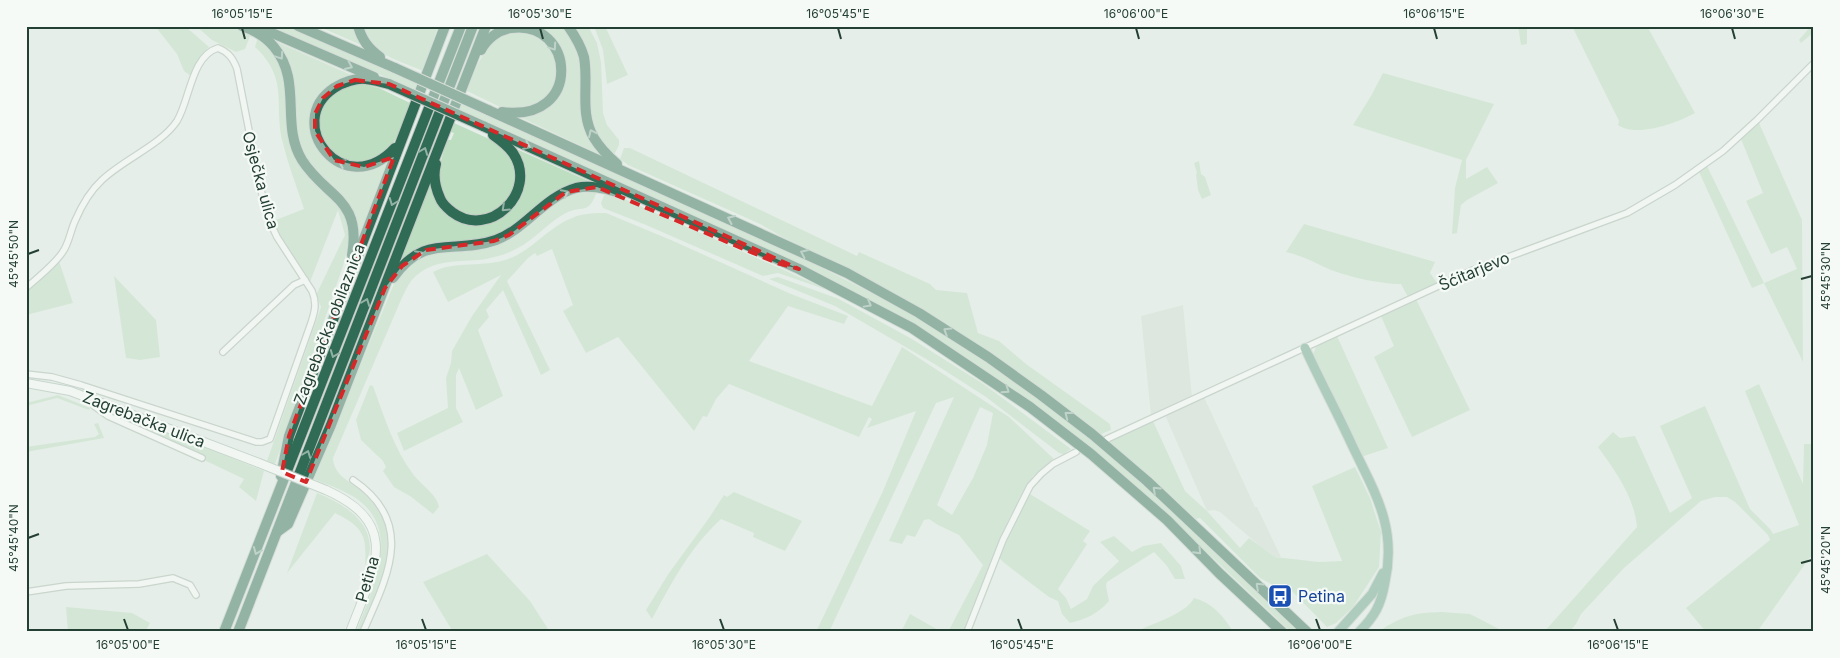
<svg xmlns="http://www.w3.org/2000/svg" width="1840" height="658" viewBox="0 0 1840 658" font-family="Inter,sans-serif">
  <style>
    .built { fill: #d3ded7 }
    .green { fill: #bedec1; fill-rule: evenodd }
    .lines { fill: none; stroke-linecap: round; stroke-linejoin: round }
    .street-casing { stroke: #a7b6ae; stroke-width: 8 }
    .secondary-casing { stroke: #a3b9ae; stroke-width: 10 }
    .primary-casing { stroke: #c2c9c6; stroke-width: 11 }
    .highway-casing { stroke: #c2c9c6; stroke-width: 12 }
    .street { stroke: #fff; stroke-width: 5.5 }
    .secondary { stroke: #fff; stroke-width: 8 }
    .primary { stroke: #6aa28a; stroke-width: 9 }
    .highway { stroke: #306b55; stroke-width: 10 }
    .secondary-bridge-casing { stroke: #a3b9ae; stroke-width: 10; stroke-linecap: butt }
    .highway-bridge-casing { stroke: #c2c9c6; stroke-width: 12; stroke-linecap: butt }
    .secondary-bridge { stroke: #fff; stroke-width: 8 }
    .highway-bridge { stroke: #306b55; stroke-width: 10 }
    .oneway { stroke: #92b2a6 }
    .marked { fill: none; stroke: #d62828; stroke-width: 4; stroke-dasharray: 10 6; stroke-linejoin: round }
    .ticks { fill: none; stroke: #243f33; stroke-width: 2 }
    .labels { text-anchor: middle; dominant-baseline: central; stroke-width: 4.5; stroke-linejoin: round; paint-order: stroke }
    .street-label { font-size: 16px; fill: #243f33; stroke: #f5faf7 }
    .transit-label { font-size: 16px; fill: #164399; stroke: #f5faf7; text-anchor: start }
    .neatline { fill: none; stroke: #243f33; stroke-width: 2 }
    .ticks-label { font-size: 12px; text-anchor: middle; fill: #243f33 }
  </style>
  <rect width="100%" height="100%" fill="#e5eee8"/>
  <g class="built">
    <path d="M1183,305L1192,397L1151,416L1141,316Z"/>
    <path d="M1204,397L1255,507H1257L1281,557H1275L1260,546L1220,512L1214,510L1207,511L1165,415Z"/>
  </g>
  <g class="green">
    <path d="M155,26H185L209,47L202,55L191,76L184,71L177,54Z"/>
    <path d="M196,26H233L251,34L245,49L236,52L212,40Z"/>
    <path d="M270,26H288L418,84L415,90Z"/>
    <path d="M317,26H354L361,45L322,28Z"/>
    <path d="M362,26H438L423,71C406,63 380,57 369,41C366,36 364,31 362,26Z"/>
    <path d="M530,26H563C586,57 577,66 582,99C585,117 595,138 601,155L522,118C529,115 537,115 544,110C561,100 572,74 562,55C558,46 538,33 530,26Z"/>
    <path d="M573,26H588L597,43L601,62L603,113L607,125L619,140V145L614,155L605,148L594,129Z"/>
    <path d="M594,26H605L628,75L607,84L603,50Z"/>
    <path d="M1518,26H1527V44L1521,45Z"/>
    <path d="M1572,26H1647L1695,113C1677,123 1637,138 1618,125L1619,121Z"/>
    <path d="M1811,26H1814V32L1801,43L1799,40Z"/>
    <path d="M510,32L531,33L543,40L556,57L557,81L540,104L511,109L500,107L467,91C477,66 483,43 510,32Z"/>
    <path d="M258,37L268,45L283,68L291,143L338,204L348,221L351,244L347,250L343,266L275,464L267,461L321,307L316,295L345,235L338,210L310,282L276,229L273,221L304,209C297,187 288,165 283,143C273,104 290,80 255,47Z"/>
    <path d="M277,42L356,77L316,104L325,156L376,167L390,158L359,239L320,175L304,156L297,138L294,78L287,59Z"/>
    <path d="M1383,73L1494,104L1466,160V179L1487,167L1498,183L1467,200L1461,205L1457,233L1452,234L1455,188L1462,160L1353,125L1371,96Z"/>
    <path d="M359,83L379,88L410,103C404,118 400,136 389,148C384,155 378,157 370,159C365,161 360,163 355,162C348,162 343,159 337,155C318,143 313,116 328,98C336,89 348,85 359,83Z"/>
    <path d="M461,104C545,141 630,179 714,217C807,260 900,303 985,360C1101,438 1200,537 1302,632H1291L1194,540L1095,452L1029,400L964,356L920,328L459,110Z"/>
    <path d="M454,123L498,143L513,160L517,178L508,203L488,215H467L452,207L443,197L438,171L447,140H451L454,133L451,132Z"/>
    <path d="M1759,123L1802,220L1803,362L1764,283L1752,288L1699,172L1707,166L1764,283L1797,269L1787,247L1771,254L1746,201L1763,193L1741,139Z"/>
    <path d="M514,148L593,183H586L500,235L412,253L399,264L431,180L449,215L498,219L513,207L520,197Z"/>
    <path d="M624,148H630L857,256L859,252L930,284L936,290L967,293L978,333L999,341L1026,364L1110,424L1111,430L1099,435L1009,365L976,344L852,272L781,236L760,224L628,165L620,159Z"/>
    <path d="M1199,161L1201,174L1205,177L1211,195L1202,199L1198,190L1196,174L1197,173L1194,163Z"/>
    <path d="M597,191C588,216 585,204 566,213C548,222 535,240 516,249C505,255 492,258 480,260C455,262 431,259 412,280C408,285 404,293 401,300L333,458C334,473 344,478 355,486C412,528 383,581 360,632H356C372,590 404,529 354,497C341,489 326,484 311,478L363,359L393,286C423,234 462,261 505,242C528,233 542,210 564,199C574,193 586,192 597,191Z"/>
    <path d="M605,193L620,197L833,292L778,273L763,276L646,225L603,208L601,203Z"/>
    <path d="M606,213L671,240L791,294L848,316L844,324L788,306L749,361L872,406L902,347L1009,417L1054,459L1033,476L1007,523L1012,528L1030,494L1090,531L1083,541L1087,544L1058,589L1066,598L1071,609L1087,599L1093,586L1119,561L1100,542L1114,536L1132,552L1143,546L1161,543L1181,566L1185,579H1175L1167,566L1154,552L1107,582L1106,586L1109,601C1098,614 1086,619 1070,623L1062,614L1058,601L1049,597L1003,562L996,554L963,632H948L983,565L959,535L938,525L929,519L924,520L915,537L907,535L902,544L889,541L954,397L936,403L829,632H816L883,491L916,411L867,428L872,419L869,417L859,437L729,384L716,399L707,417L703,416L694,431L618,337L586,353L563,311L573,305L552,249L537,256L535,253L528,258L507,281L550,370L541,375L503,290L486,310L489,317L478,330L503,396L476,410L459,368L456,375V408L463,422L404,451L397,433L448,408L446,378L451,363L452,351L472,316L501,275L448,302L433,272C456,260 483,268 508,259C532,251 548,227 572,218C583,213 595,213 606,213ZM980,407L993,413L987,445L973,478L952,515L937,505Z"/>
    <path d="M1304,224L1435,262L1430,273L1437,283L1408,297L1401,284C1379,284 1342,276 1322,266C1310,260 1299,255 1286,252Z"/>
    <path d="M59,261L73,303L26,315V292Z"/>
    <path d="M114,276L156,320L160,357L140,360L126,358Z"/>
    <path d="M778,277L839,299L912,339L985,385L1071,449L1065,453L1073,451L1065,455L1059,453L986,397L933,363L835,306L769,279Z"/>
    <path d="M1416,299L1470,410L1412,437L1374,357L1394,346L1381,316Z"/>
    <path d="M1337,336L1388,448L1361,457L1313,354L1317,345Z"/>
    <path d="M1759,384L1803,484L1804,444H1814V557H1810L1757,632H1706L1686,608L1770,540L1768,535L1735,502L1727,497H1715L1701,501L1624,568L1581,614L1576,624L1569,632H1544L1637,527C1634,496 1615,471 1598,447L1613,432L1620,438L1635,436L1670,513L1692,498L1660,426L1705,406L1750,509L1771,530L1773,534L1799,525L1745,391Z"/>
    <path d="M370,385L373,386C384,416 394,449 413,474C420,484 437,494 439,507L433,514L410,496L394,487L383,471L386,467L383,461L361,440L356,420Z"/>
    <path d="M58,395L90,408L89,410L57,398L26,406V403Z"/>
    <path d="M97,404L264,471L256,501L239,487L244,479L204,460L205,457L109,414Z"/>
    <path d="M1153,421L1185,491L1207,511L1240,548L1249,538L1275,557L1319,562L1342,561L1312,486L1355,467L1370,498L1381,532L1379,567L1353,607L1336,623L1327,627L1288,587L1271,584L1260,578L1200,518L1196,519L1108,442Z"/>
    <path d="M98,423L104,438L26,452V447L95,437L99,434L94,424Z"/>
    <path d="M734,492L802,521L785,551L753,537L754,533L721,519C688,550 673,581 652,619L646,610L669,573L709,518L724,495L727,497Z"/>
    <path d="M317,493C340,502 369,518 370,547C370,553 367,560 365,566C367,535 363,527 335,513L287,573Z"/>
    <path d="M487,554L530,601L550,632H453L423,582Z"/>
    <path d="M1194,598C1211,602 1224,616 1233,632H1135C1151,624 1186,614 1194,598Z"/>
    <path d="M66,607L132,613L150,623L145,632H68Z"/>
    <path d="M1441,612L1470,614L1505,632H1378C1402,616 1412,613 1441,612Z"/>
    <path d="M910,614L942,632H901Z"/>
  </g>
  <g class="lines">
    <defs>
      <g id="street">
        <path d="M26,288C38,277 53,266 62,253C69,244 70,232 75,221C81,207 90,191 102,180C124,159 161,145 177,121C190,100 191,56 218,48C228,52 233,58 237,69L259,182L268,218L277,237L312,291C317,303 315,311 311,323L270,439L262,442H256L81,385L52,377L26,374"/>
        <path d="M223,352L294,285L305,280"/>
        <path d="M89,398L94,406L108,416L202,458"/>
        <path d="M1107,439L1473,270L1627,213L1675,185L1723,151L1757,120L1814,63"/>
        <path d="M353,480C417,523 387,577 363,632"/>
        <path d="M26,592L66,586L139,584L173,578L190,585L196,595"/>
        <path d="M967,632L1003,540L1030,486L1041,474L1053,464L1076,452"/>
      </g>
      <g id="secondary">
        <path d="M26,383L70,391L259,463"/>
        <path d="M326,490C404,525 373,570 350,632"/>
      </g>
      <g id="primary">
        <path d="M1305,348C1320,381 1337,412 1352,445C1375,493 1397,527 1385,582C1381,605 1375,616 1359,632"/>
        <path d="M1338,632L1372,594L1383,573"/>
      </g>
      <g id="highway">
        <path d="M242,26C254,30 266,37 274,47C303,82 280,124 302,160C326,198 362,198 352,255"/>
        <path d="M256,26L374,77"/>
        <path d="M298,26L395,68"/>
        <path d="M358,26C362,40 368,48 380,57"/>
        <path d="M568,26C575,36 581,46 584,57C589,84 579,113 594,138C600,148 608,156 617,164"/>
        <path d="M481,50C487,39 498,30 511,28C575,19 584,123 502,112"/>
        <path d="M389,84C382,82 374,80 366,79C356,78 343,82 334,88C282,123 344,203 395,148"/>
        <path d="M488,110L847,273L919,313L988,357L1041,395L1092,434L1147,481L1307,632"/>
        <path d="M483,126L799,269L912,328L1030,407L1091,454L1167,520L1219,573L1282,632"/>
        <path d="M436,164C433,175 435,187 440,198C442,204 447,208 452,212C489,240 539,192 513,153C508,146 500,140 493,135"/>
        <path d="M393,278C425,232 454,255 496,240C526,229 544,197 576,188C590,185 603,188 617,192"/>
        <path d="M281,476L289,436L296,417L445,26"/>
        <path d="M277,532L288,524L331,425L486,26"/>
        <path d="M224,632L461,26"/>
        <path d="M238,632L473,26"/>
      </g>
    </defs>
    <use href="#street" class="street-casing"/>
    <use href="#secondary" class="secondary-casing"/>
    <use href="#primary" class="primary-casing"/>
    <use href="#highway" class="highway-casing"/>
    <use href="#street" class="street"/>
    <use href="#secondary" class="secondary"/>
    <use href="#primary" class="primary"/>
    <use href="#highway" class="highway"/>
    <defs>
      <path id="secondary-bridge" d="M259,463L326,490"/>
      <g id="highway-bridge">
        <path d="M395,68L488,110"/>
        <path d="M389,84L483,126"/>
      </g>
    </defs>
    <use href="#secondary-bridge" class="secondary-bridge-casing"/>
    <use href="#highway-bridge" class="highway-bridge-casing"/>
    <use href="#secondary-bridge" class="secondary-bridge"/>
    <use href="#highway-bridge" class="highway-bridge"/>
  </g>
  <defs><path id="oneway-chevron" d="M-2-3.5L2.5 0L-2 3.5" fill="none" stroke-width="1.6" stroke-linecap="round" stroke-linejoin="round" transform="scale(1.25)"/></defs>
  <g class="oneway">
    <use href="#oneway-chevron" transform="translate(553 47) rotate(56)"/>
    <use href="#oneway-chevron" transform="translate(280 56) rotate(56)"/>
    <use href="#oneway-chevron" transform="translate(349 66) rotate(24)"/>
    <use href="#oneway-chevron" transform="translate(592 133) rotate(-115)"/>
    <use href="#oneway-chevron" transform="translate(527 146) rotate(24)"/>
    <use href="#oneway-chevron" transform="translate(424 151) rotate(-69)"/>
    <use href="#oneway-chevron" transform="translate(342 163) rotate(-158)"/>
    <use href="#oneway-chevron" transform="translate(565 193) rotate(-27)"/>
    <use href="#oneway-chevron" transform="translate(393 202) rotate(111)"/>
    <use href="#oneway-chevron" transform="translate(505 208) rotate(137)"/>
    <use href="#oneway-chevron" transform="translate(731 219) rotate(-156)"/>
    <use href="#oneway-chevron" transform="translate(804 253) rotate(-155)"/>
    <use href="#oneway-chevron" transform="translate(419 254) rotate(-27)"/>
    <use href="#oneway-chevron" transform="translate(366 302) rotate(-69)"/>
    <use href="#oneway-chevron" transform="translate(868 304) rotate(29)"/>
    <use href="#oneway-chevron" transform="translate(947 331) rotate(-148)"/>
    <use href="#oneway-chevron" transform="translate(334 354) rotate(111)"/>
    <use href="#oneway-chevron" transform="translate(1006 390) rotate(34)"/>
    <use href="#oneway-chevron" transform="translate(1068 415) rotate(-142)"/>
    <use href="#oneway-chevron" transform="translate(307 454) rotate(-69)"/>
    <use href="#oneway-chevron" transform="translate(1156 490) rotate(-137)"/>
    <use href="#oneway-chevron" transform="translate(257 551) rotate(112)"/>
    <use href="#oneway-chevron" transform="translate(1198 551) rotate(46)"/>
    <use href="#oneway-chevron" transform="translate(1259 586) rotate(-137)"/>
  </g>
  <path d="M0 0H1840V658H0ZM355,80L389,84L799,269L777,263L597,187L566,192L509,235L494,241L426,250L402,266L385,288L306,482L282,472L289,436L394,157L364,167L334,160L315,131V114L323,98L337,86Z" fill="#e5eee8" fill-opacity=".55" fill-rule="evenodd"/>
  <path class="marked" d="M355,80L389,84L799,269L777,263L597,187L566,192L509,235L494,241L426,250L402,266L385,288L306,482L282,472L289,436L394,157L364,167L334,160L315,131V114L323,98L337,86Z"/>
  <path class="ticks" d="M242,28L245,39M540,28L543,39M838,28L841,39M1136,28L1139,39M1434,28L1437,39M1732,28L1735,39M28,254L39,250M1801,279L1812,276M28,538L39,534M1801,563L1812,560M124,619L128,630M422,619L426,630M720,619L724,630M1018,619L1022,630M1316,619L1320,630M1614,619L1618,630"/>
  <defs>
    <symbol id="bus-square" viewBox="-11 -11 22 22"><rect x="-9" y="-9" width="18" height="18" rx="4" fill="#1a4fb4" stroke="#f5faf7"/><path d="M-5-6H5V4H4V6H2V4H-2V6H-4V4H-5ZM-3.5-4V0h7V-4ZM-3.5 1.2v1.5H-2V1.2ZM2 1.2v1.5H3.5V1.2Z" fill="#fff"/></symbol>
  </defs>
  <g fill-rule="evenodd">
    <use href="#bus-square" x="1266" y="582" width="28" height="28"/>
  </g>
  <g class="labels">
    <g class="street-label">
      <text transform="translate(261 180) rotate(75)">Osječka ulica</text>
      <text transform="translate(1474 271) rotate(-23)">Šćitarjevo</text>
      <text transform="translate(329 324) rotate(-69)">Zagrebačka obilaznica</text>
      <text transform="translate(144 419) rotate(21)">Zagrebačka ulica</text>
      <text transform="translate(367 579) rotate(-74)">Petina</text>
    </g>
    <g class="transit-label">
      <text x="1298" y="596">Petina</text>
    </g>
  </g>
  <rect width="1840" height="658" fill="none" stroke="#f5faf7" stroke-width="55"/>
  <rect x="28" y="28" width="1784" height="602" class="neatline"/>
  <g class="ticks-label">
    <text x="242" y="18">16°05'15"E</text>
    <text x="540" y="18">16°05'30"E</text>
    <text x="838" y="18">16°05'45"E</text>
    <text x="1136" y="18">16°06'00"E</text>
    <text x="1434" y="18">16°06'15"E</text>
    <text x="1732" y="18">16°06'30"E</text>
    <text transform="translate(14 254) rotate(-90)" y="4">45°45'50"N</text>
    <text transform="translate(1826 276) rotate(-90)" y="4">45°45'30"N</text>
    <text transform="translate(14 538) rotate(-90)" y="4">45°45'40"N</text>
    <text transform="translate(1826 560) rotate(-90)" y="4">45°45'20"N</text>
    <text x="128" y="649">16°05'00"E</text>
    <text x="426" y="649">16°05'15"E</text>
    <text x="724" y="649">16°05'30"E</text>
    <text x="1022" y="649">16°05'45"E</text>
    <text x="1320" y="649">16°06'00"E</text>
    <text x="1618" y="649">16°06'15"E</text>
  </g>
</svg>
